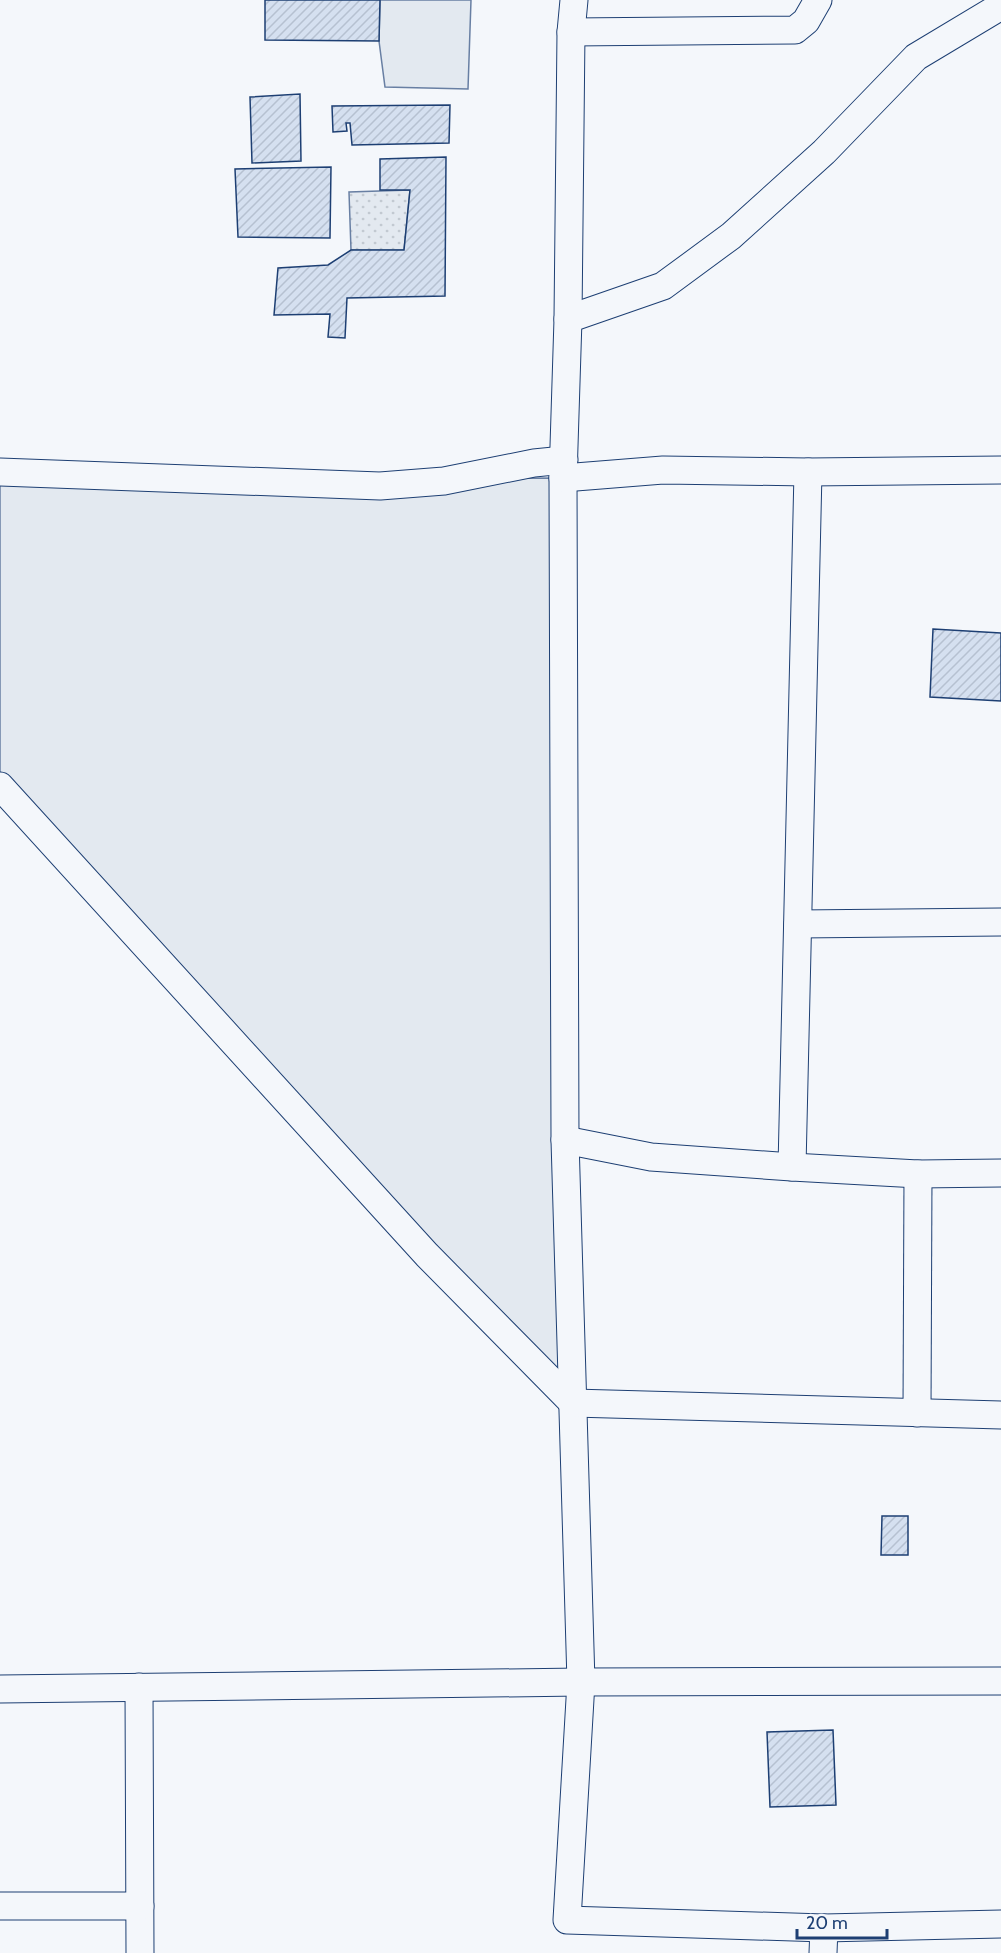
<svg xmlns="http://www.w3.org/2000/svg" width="1001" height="1953" viewBox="0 0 1001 1953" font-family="Cabin,sans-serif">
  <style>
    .grass { fill: #e3e9f0; stroke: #687fa3; stroke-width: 1.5 }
    .garden { fill: url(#garden-dots); stroke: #687fa3; stroke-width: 1.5 }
    .building { fill: url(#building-hatch); stroke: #1d3f73; stroke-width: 1.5 }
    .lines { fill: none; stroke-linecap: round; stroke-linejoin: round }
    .minor-casing { stroke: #1d3f73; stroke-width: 29 }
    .minor { stroke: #f4f7fb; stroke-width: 27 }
  </style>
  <defs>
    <pattern id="garden-dots" width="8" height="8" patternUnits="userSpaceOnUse" patternTransform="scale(1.5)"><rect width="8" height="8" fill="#e3e9f0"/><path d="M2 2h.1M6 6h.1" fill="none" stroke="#c2c9d1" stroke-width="1.8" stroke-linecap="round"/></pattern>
    <pattern id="building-hatch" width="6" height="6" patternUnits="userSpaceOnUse" patternTransform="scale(1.5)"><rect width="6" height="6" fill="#d5e0f0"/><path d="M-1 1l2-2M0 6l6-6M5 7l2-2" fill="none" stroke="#b6c1d1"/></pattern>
  </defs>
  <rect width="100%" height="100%" fill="#f4f7fb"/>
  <g class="grass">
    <path d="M380,0H471L468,89L385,87L379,41Z"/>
    <path d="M563,478L573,1403L0,778V480Z"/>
  </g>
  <path class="garden" d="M410,190L404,250H351L349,192Z"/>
  <g class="building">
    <path d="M265,0H380L379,41L265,40Z"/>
    <path d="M300,94L301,161L252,163L250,97Z"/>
    <path d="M450,105L449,143L352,145L350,123H346L347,131L333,132L332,106Z"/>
    <path d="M446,157L445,296L347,298L345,338L328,337L330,314L274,315L278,268L328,265L351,250H404L410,190H380V159Z"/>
    <path d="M331,167L330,238L238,237L235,169Z"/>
    <path d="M933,629L1001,633V701L930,697Z"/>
    <path d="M882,1516H908V1555H881Z"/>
    <path d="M833,1730L836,1805L770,1807L767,1732Z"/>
  </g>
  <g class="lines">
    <defs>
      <g id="minor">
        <path d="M574,0L571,32L568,319L563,478L565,1140L581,1682L567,1920L824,1928L1001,1924"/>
        <path d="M571,32L795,30L806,21L818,0"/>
        <path d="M568,319L663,286L731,236L824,152L916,57L1001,6"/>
        <path d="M0,472L380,486L444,481L534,463L564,460"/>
        <path d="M563,478L663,470L808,472L1001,470"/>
        <path d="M0,786L427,1255L573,1403L1001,1415"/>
        <path d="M798,924L1001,922"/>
        <path d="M565,1140L651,1157L792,1167L918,1174L1001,1173"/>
        <path d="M792,1167L808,472"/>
        <path d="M917,1413L918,1174"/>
        <path d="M139,1687L140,1953"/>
        <path d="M0,1689L581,1682L1001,1681"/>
        <path d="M0,1906H140"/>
        <path d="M823,1953L824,1928"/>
      </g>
    </defs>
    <use href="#minor" class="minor-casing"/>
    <use href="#minor" class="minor"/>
  </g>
  <path d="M797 1929v9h90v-9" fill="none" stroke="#1d3f73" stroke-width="3"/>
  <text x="806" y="1929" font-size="18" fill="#1d3f73" stroke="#f4f7fb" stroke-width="4.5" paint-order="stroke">20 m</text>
</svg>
